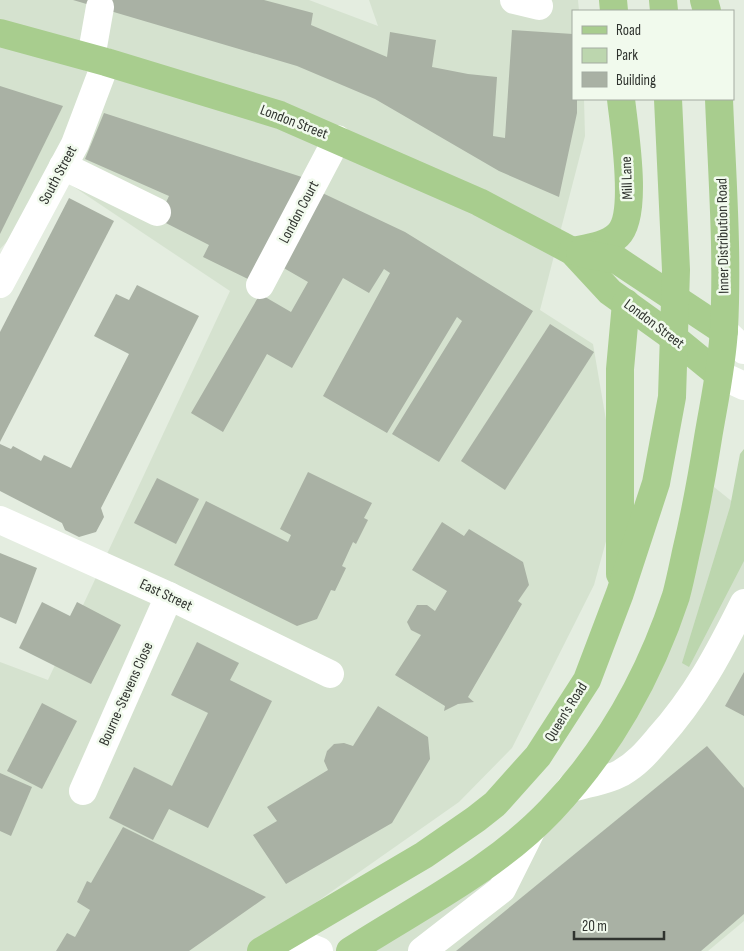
<svg xmlns="http://www.w3.org/2000/svg" width="744" height="951" viewBox="0 0 744 951" font-family="'Sofia Sans Condensed',sans-serif">
  <style>
    .built { fill: #d5e2cf }
    .green { fill: #bcd6ae }
    .building { fill: #a9b1a4 }
    .lines { fill: none; stroke-linecap: round; stroke-linejoin: round }
    .minor { stroke: #fff; stroke-width: 28 }
    .major { stroke: #a8cd8e; stroke-width: 28 }
    .labels { text-anchor: middle; dominant-baseline: central; stroke-width: 5; stroke-linejoin: round; paint-order: stroke }
    .street-label { font-size: 15px; fill: #30342f; stroke: #f1faed }
  </style>
  <rect width="100%" height="100%" fill="#e4ede0"/>
  <g class="built">
    <path d="M0,0H309L378,26L369,0H578L579,11H573V99H584L585,136L540,310L593,344L606,420L611,523L594,585L512,748L459,802L247,951H0V662L48,680L230,291L65,181L0,249Z"/>
    <path d="M714,487L744,511V921L708,951H375L518,861L688,593Z"/>
  </g>
  <path class="green" d="M744,449V561L689,667L682,663L730,507L740,454Z"/>
  <g class="building">
    <path d="M73,0H264L313,13L311,25L387,57L390,32L436,40L432,67L468,74L497,77L493,136L505,138L512,30L573,34V99H577V113L559,197L499,171L375,99L297,66Z"/>
    <path d="M0,86L63,106L0,234Z"/>
    <path d="M104,113L308,179L252,281L203,257L209,245L158,219L169,196L85,159Z"/>
    <path d="M316,190L405,232L533,311L439,462L392,434L462,321L457,317L387,433L323,396L390,273L384,269L369,293L343,278L292,368L267,354L223,432L191,413L260,294L291,312L308,282L275,263Z"/>
    <path d="M69,198L114,221L0,442V332Z"/>
    <path d="M137,285L199,316L101,508L104,517L96,532L79,537L65,530L62,523L0,491V444L11,449L13,446L41,461L44,455L71,468L129,354L94,336L116,294L129,300Z"/>
    <path d="M550,324L594,352L505,490L461,461Z"/>
    <path d="M308,472L372,503L364,518L368,520L356,544L353,542L342,566L346,568L335,591L331,590L317,619L297,626L174,565L206,501L288,542L291,535L280,529Z"/>
    <path d="M157,478L199,499L176,544L134,523Z"/>
    <path d="M442,522L464,536L469,529L523,562L529,585L518,601L522,604L468,697L474,702L458,704L444,711L445,706L395,675L421,635L411,630L407,622L417,605H427L435,611L447,591L412,570Z"/>
    <path d="M0,553L37,568L16,624L0,617Z"/>
    <path d="M42,602L70,616L77,602L121,625L91,684L19,648Z"/>
    <path d="M197,642L239,663L230,680L272,701L208,828L169,809L153,840L109,818L134,767L172,786L208,713L171,695Z"/>
    <path d="M744,672V716L725,706Z"/>
    <path d="M42,703L77,721L42,789L7,771Z"/>
    <path d="M378,706L428,737L430,759L392,823L286,884L253,835L277,821L267,807L328,770L324,761L327,751L334,744L344,743L353,746Z"/>
    <path d="M707,746L744,788V914L701,951H456Z"/>
    <path d="M0,773L32,787L11,836L0,831Z"/>
    <path d="M123,827L266,897L189,951H56L67,933L75,937L90,910L77,902L87,881L91,883Z"/>
  </g>
  <g class="lines">
    <g class="minor">
      <path d="M514,0L539,6"/>
      <path d="M91,58L100,7"/>
      <path d="M63,166L157,212"/>
      <path d="M0,284L75,144L106,62"/>
      <path d="M260,285L337,139"/>
      <path d="M724,331L744,350"/>
      <path d="M718,374L744,386"/>
      <path d="M0,520L169,596L330,674"/>
      <path d="M570,788C587,784 606,781 621,773C637,764 647,752 658,739C696,697 719,653 744,603"/>
      <path d="M83,791L169,596"/>
      <path d="M291,951L309,947L319,951"/>
      <path d="M422,951L502,889L532,829"/>
    </g>
    <g class="major">
      <path d="M613,0L614,11"/>
      <path d="M663,0L664,11"/>
      <path d="M704,0L707,11"/>
      <path d="M0,33L106,62L280,115L479,202L572,251L610,292L674,338L718,374"/>
      <path d="M572,251C587,248 607,246 618,235C639,215 624,128 621,99"/>
      <path d="M580,253L617,260L724,331"/>
      <path d="M620,574V369L626,303"/>
      <path d="M261,951L424,855L476,819L495,804L538,756L587,680L620,593L656,483L672,397L676,270L668,99"/>
      <path d="M350,951C418,907 494,870 551,810C608,750 650,675 676,596C680,581 683,566 686,552C695,514 702,476 708,438C714,402 722,366 724,329C728,252 722,176 719,99"/>
    </g>
  </g>
  <g class="labels">
    <g class="street-label">
      <text transform="translate(294 122) rotate(21)">London Street</text>
      <text transform="translate(58 175) rotate(-62)">South Street</text>
      <text transform="translate(627 178) rotate(-92)">Mill Lane</text>
      <text transform="translate(299 212) rotate(-62)">London Court</text>
      <text transform="translate(723 236) rotate(-91)">Inner Distribution Road</text>
      <text transform="translate(654 324) rotate(37)">London Street</text>
      <text transform="translate(166 595) rotate(25)">East Street</text>
      <text transform="translate(126 694) rotate(-66)">Bourne-Stevens Close</text>
      <text transform="translate(566 712) rotate(-58)">Queen's Road</text>
    </g>
  </g>
  <rect x="572" y="10" width="162" height="90" fill="#f1faed" stroke="#a4aba1"/>
  <rect x="582" y="26" width="25" height="8" fill="#a8cd8e" stroke="#a4aba1"/>
  <text x="616" y="35" font-size="15" fill="#30342f">Road</text>
  <rect x="582" y="48" width="25" height="15" fill="#bcd6ae" stroke="#a4aba1"/>
  <text x="616" y="60" font-size="15" fill="#30342f">Park</text>
  <rect x="582" y="72" width="25" height="15" fill="#a9b1a4" stroke="#a4aba1"/>
  <text x="616" y="85" font-size="15" fill="#30342f">Building</text>
  <path d="M574 931v8h90v-8" fill="none" stroke="#30342f" stroke-width="2.5"/>
  <text x="582" y="931" font-size="15" fill="#30342f" stroke="#f1faed" stroke-width="4" paint-order="stroke">20 m</text>
</svg>
